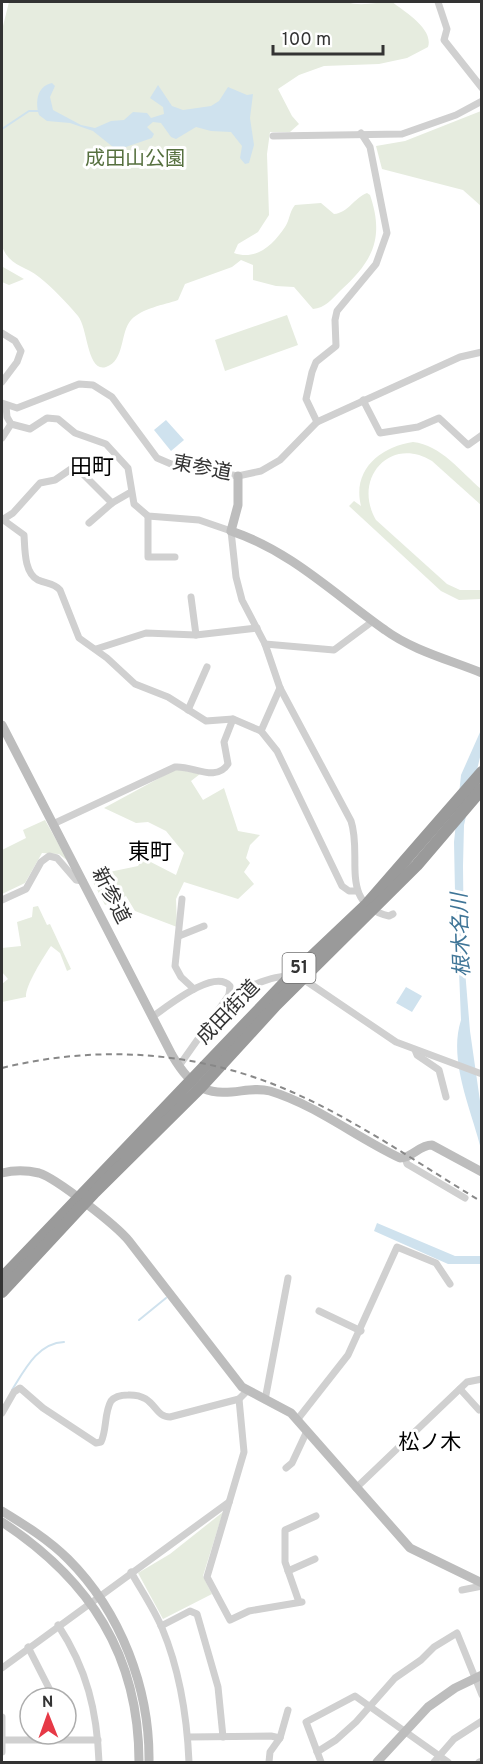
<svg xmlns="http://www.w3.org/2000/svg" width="483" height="1764" viewBox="0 0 483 1764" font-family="Overpass,'Noto Sans JP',sans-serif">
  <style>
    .green { fill: #e6ecdf }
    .water { fill: #cfe2ee }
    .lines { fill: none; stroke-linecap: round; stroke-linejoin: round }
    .stream { stroke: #cfe2ee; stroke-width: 2 }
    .street { stroke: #d0d0d0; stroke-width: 7 }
    .secondary { stroke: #bdbdbd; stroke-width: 9 }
    .highway { stroke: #9a9a9a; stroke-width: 12 }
    .rail { stroke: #888; stroke-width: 2; stroke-dasharray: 6 4.5; stroke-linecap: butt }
    .labels { text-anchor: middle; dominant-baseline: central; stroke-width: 6; stroke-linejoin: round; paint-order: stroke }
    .shield { fill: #fff; stroke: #707070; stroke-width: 1.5 }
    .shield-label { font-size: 18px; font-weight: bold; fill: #333 }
    .park-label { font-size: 20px; fill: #56703f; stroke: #fff }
    .street-label { font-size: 20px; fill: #333; stroke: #fff }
    .water-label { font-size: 21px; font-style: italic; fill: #3f7597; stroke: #fff }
    .neighbourhood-label { font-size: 21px; fill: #000; stroke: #fff }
    .quarter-label { font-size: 22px; fill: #000; stroke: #fff }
  </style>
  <rect width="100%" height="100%" fill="#fff"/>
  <g class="green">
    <path d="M9,2H347C360,7 377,2 392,2C404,11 434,29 428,47L407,58L379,64L324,66L299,75L278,89L292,116L299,124L290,132H270L267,154L269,215L258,232L238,244L234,253C256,261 273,245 285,227C290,220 289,212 295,205L321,203L334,214C348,213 354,198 367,193L370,195C385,239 372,262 340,291C332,299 325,308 313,309L294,287L276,286L253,280V265L241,260L232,267L185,284L178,300C164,305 142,308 131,320C120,332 125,361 106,367C87,373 88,328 78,316C66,302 53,288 39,277C24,265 9,266 2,246V30Z"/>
    <path d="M481,111V206L463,190L382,169L376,146L405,141Z"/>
    <path d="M2,265L3,267L24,279L9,285L2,282Z"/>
    <path d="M287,315L298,345L225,371L215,340Z"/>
    <path d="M413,442C441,445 461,472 481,489V505L432,461C390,435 352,479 376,520L447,584L460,590H481V599L459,600L441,591L349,506L354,501L361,506C352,470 380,447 413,442Z"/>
    <path d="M176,769L200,774L191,781L203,800L224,788L238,831L260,835L250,845L246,858L250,863L244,872L254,884L238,899L184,882L176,899L177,927L135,911L126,896L105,905L90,876L138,866L143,858L176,875L184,853L166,831L148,822L136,823L104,808Z"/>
    <path d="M45,820L68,861L59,854L42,853L25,883L2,894V850L26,838L23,830Z"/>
    <path d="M38,906L47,925L50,924L71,969L67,971L60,953L51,946C44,956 25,986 26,997L2,1002V984L8,979L2,972V948L21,946L17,922L32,917L33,907Z"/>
    <path d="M223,1512L203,1576L212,1594L163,1619L138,1573L170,1554Z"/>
  </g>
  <g class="water">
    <path d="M52,83L55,86L50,97L53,110L81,125L95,128L111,121L124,120L133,112L147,113L151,118L164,114L163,107L150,98L158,85L172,106L183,110L211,106L219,101L228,87L247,95L253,94L250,118L254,145L249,163L245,164L240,158L242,146L231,132L211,131L196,127L176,139L171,137L161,123L153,122L147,127L154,134L152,138L120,149L113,147L93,131L70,123L47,121L39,115C35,102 37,86 52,83Z"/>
    <path d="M166,420L184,440L171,451L154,430Z"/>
    <path d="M481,730V753L464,825L463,866L464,958L470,1031L481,1108V1149C471,1109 448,1060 461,1020L456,897L449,894L455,892L454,842L461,775Z"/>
    <path d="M406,987L422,996L412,1012L396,1003Z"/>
    <path d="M377,1223L455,1256H481V1264H448L374,1231Z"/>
  </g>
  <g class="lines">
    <g class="stream">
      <path d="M2,129L29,111H38"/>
      <path d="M139,1320L166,1298"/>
      <path d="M12,1390C25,1369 38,1343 64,1342"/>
    </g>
    <g class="street">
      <path d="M438,2L447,29L444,40L482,88"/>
      <path d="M273,136L402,134L456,115L482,101"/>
      <path d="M2,333L15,341L21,351L17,362L2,382"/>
      <path d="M363,400L380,433L418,427L439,418L468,445L482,435"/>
      <path d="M2,403L17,408L79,384L93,385L112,397L157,458L171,464L238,476L261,471L280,460L317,422L460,357L482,352"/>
      <path d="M6,406L7,417L11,424L30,429L47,418L58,419L75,433L106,444L128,468L134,504L148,516L199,520L231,531L236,577L242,600L265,644L280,688L351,821C363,856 338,904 389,916L393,914"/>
      <path d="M317,422L306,399L312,372L316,362L336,346L335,320L337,311L376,264L387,233L370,147L361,133"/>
      <path d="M2,438L11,424"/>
      <path d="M148,516V557H175"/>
      <path d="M2,519L24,535C25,549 24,573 38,580C47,584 54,583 60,590L79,638L107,658L135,684L168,697L206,721L233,719L261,731L277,751L342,886L349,891H357"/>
      <path d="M2,520L13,513L40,483L55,480L71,469L79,470L112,503"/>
      <path d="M89,523L112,503L131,492"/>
      <path d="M191,597L196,635"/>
      <path d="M265,644L334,650L373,621"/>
      <path d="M96,649L146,633L196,635L257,628"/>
      <path d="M188,710L207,667"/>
      <path d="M261,731L280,688"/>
      <path d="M53,824L175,767C192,765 216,783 228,764L224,742L233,719"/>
      <path d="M182,899L175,966L181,977L194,989"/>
      <path d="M2,900L26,889L41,862L49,856L57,858L76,880L83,881"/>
      <path d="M179,936L204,926"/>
      <path d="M229,995C254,986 280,968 306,981L396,1042L482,1074"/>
      <path d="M152,1017C167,1007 214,968 230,986L229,995L179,1066"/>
      <path d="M415,1050L417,1055L439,1070L446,1097"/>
      <path d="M405,1158L407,1164L465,1198"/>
      <path d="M319,1311L361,1331"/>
      <path d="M460,1389L479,1410"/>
      <path d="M239,1399L244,1452L207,1577L230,1620L249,1611L302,1602"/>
      <path d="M265,1400L288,1278"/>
      <path d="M2,1413L14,1392L20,1388L43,1408L96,1443L101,1442C107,1430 104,1413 111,1401C115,1396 122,1395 128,1395C156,1394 153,1417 170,1417L239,1399L247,1391"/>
      <path d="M297,1420L348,1355L397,1247L436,1263L450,1284"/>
      <path d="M286,1468L292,1463L307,1431"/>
      <path d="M356,1488L467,1382L482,1379"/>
      <path d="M288,1571L315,1559"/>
      <path d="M131,1572C141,1590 154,1609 162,1628C180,1671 187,1716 189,1762"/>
      <path d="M462,1590L482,1586"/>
      <path d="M299,1602L285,1562V1530L316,1516"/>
      <path d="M58,1625C87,1669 97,1711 99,1762"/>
      <path d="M161,1626L190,1611L197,1614L218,1687L223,1737"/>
      <path d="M28,1647L54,1698"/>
      <path d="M2,1668L229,1502"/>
      <path d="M2,1717V1752"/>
      <path d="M188,1737L271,1736L280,1738"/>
      <path d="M3,1740H98"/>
      <path d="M317,1752L336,1740L356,1722L395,1678L421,1660L434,1647L457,1633L482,1695"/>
      <path d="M269,1762L270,1752L280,1738L288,1710"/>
      <path d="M321,1762L306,1722L355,1696L448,1762"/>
      <path d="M434,1762L454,1739L482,1721"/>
      <path d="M479,1762L482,1761"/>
    </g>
    <g class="secondary">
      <path d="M238,476V505L231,531C291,551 334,594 385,630C412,650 450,660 482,673"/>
      <path d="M2,725L172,1055C179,1067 189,1082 202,1088C229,1099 247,1085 270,1091C316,1105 357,1138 400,1158C412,1158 419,1145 432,1145L482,1172"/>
      <path d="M2,1173C14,1170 26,1170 39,1173C56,1178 117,1226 129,1241L242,1387L291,1413L410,1548L482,1583"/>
      <path d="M2,1511C25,1525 49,1540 68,1559C121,1612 150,1689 149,1762"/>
      <path d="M2,1522C90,1580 139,1655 139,1762"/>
      <path d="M377,1762L428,1707L455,1688L482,1675"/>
    </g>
    <g class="highway">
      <path d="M2,1278L291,976L367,904L482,772"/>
      <path d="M2,1292L95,1192L201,1087L276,1005L417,865L482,789"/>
    </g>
    <path class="rail" d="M2,1068C99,1044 200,1051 292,1092C356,1120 421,1165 482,1202"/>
  </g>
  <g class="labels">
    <rect class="shield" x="282.5" y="953" width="33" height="30" rx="4.5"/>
    <g class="shield-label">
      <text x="299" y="968">51</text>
    </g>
    <g class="park-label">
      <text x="135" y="160">成田山公園</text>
    </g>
    <g class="street-label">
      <text transform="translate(202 469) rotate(11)">東参道</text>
      <text transform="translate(110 896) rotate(63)">新参道</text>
      <text transform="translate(229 1013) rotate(-46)">成田街道</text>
    </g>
    <g class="water-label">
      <text transform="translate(462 935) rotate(-92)">根木名川</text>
    </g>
    <g class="neighbourhood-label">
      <text x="430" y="1443">松ノ木</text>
    </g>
    <g class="quarter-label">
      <text x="92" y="468">田町</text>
      <text x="150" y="853">東町</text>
    </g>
  </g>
  <rect width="483" height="1764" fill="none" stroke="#333333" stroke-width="6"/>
  <g transform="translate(48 1716) rotate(359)"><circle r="28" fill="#ffffff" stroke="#adadad" stroke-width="1.5"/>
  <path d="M0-4.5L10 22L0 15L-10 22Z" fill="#e63946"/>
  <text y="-9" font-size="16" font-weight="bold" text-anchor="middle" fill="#333333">N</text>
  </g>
  <path d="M273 45v9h110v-9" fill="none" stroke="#333333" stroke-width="3"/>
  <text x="282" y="45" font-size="18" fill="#333333" stroke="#ffffff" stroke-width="4.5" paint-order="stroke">100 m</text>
</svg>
